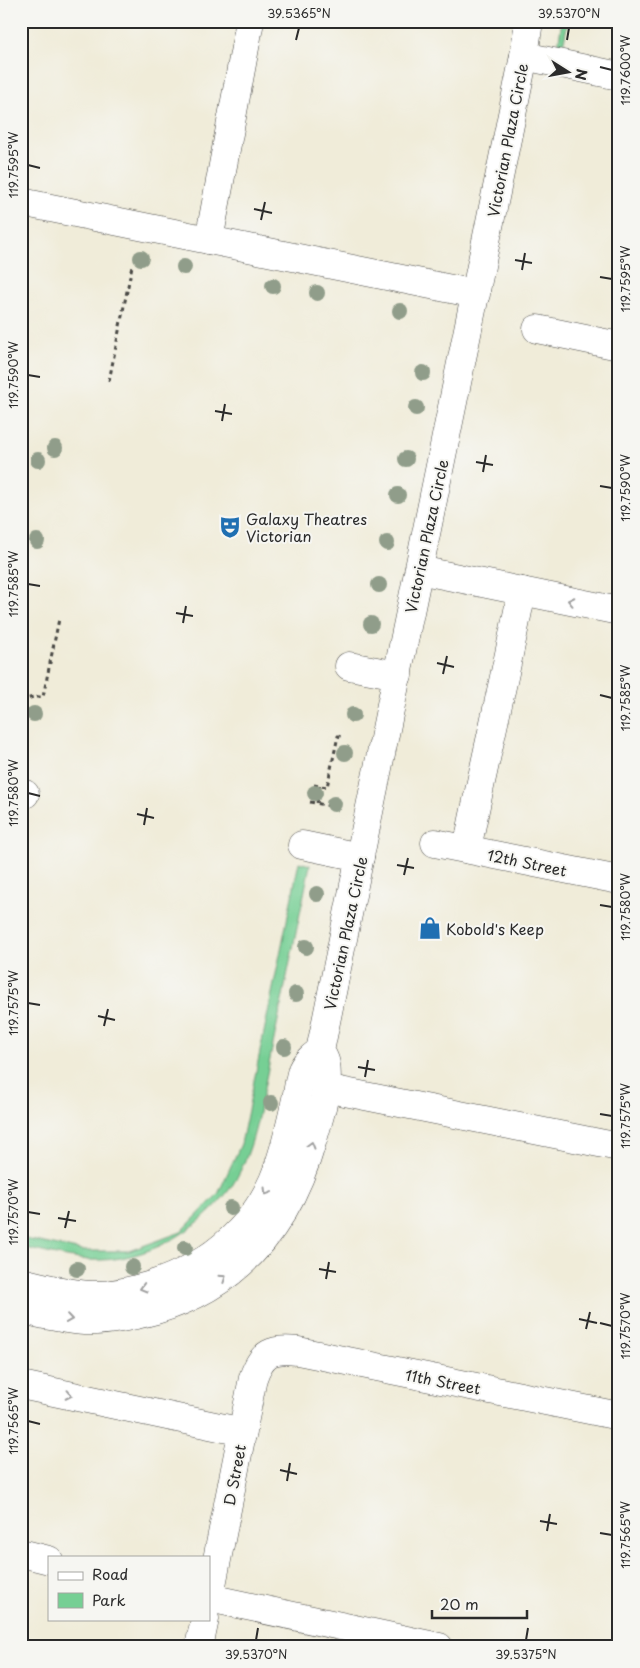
<svg xmlns="http://www.w3.org/2000/svg" width="640" height="1668" viewBox="0 0 640 1668" font-family="'Playpen Sans',sans-serif">
  <style>
    .green { fill: #76cf94; stroke: #507d60 }
    .lines { fill: none; stroke-linecap: round; stroke-linejoin: round }
    .minor-casing { stroke: #494845; stroke-width: 29 }
    .path { stroke: #494845; stroke-width: 3; stroke-dasharray: 4 4; stroke-linecap: butt }
    .minor { stroke: #fff; stroke-width: 28 }
    .tree { fill: #909d8a }
    .oneway { stroke: #a0a0a0 }
    .ticks { fill: none; stroke: #2b2b2b; stroke-width: 2 }
    .labels { text-anchor: middle; dominant-baseline: central; stroke-width: 4; stroke-linejoin: round; paint-order: stroke }
    .street-label { font-size: 15px; fill: #2b2b2b; stroke: #f6f6f2 }
    .poi-label { font-size: 15px; fill: #2b2b2b; stroke: #f6f6f2; text-anchor: start }
    .neatline { fill: none; stroke: #2b2b2b; stroke-width: 2 }
    .ticks-label { font-size: 12px; text-anchor: middle; fill: #2b2b2b }
  </style>
  <rect width="100%" height="100%" fill="#f6f6f2"/>
  <filter id="ink" filterUnits="userSpaceOnUse"><feTurbulence type="fractalNoise" baseFrequency=".02" numOctaves="2"/><feDisplacementMap in="SourceGraphic" scale="10" xChannelSelector="R" yChannelSelector="G"/><feConvolveMatrix kernelMatrix="1 2 1 2 8 2 1 2 1" color-interpolation-filters="sRGB"/></filter>
  <filter id="wash" filterUnits="userSpaceOnUse"><feTurbulence type="fractalNoise" baseFrequency=".0096" numOctaves="4" result="noise"/><feDisplacementMap in="SourceGraphic" scale="20" xChannelSelector="R" yChannelSelector="G"/><feGaussianBlur stdDeviation="1.12" result="paint"/><feColorMatrix in="noise" values="0 0 0 0 0 0 0 0 0 0 0 0 0 0 0 0 0 1.4 0 .05"/><feComposite in="paint" operator="in"/></filter>
  <g filter="url(#wash)">
    <rect width="100%" height="100%" fill="#f0ecd9"/>
    <g class="green">
      <path d="M562,21H568L562,51L558,46Z"/>
      <path d="M299,862L310,865L257,1122C252,1144 244,1167 232,1186C200,1231 145,1263 89,1260C66,1258 43,1252 21,1247V1238L82,1251H129L181,1232L218,1194L241,1144Z"/>
    </g>
  </g>
  <g filter="url(#ink)">
    <g class="lines">
      <defs>
        <g id="minor">
          <path d="M524,56L619,76"/>
          <path d="M21,202L476,294"/>
          <path d="M209,240L250,21"/>
          <path d="M537,329L619,346"/>
          <path d="M419,570L619,611"/>
          <path d="M349,666L398,675"/>
          <path d="M21,794H25"/>
          <path d="M435,843L619,880"/>
          <path d="M302,845L360,857"/>
          <path d="M467,849C484,763 505,678 522,591"/>
          <path d="M325,1088L619,1147"/>
          <path d="M21,1282C44,1287 68,1294 92,1295C110,1296 131,1291 148,1286C213,1266 264,1221 282,1155C288,1136 292,1118 296,1099C298,1090 299,1079 302,1070C306,1061 313,1056 320,1051"/>
          <path d="M21,1310C42,1314 64,1320 85,1321C108,1322 134,1316 156,1310C241,1285 289,1223 313,1139C319,1119 330,1085 326,1065C326,1060 323,1056 320,1051L524,56L529,21"/>
          <path d="M21,1385L243,1432"/>
          <path d="M21,1553L49,1560"/>
          <path d="M209,1598L439,1647"/>
          <path d="M209,1600L253,1378C262,1352 272,1348 298,1351L619,1416"/>
          <path d="M199,1647L205,1619"/>
        </g>
      </defs>
      <use href="#minor" class="minor-casing"/>
      <g class="path">
        <path d="M109,381L132,266"/>
        <path d="M21,700L34,697H43L59,619"/>
        <path d="M314,785L327,787L338,736L344,738"/>
        <path d="M310,802L330,806"/>
        <path d="M317,803L320,786"/>
      </g>
      <use href="#minor" class="minor"/>
    </g>
    <g class="tree">
      <circle cx="141" cy="258" r="8"/>
      <circle cx="184" cy="267" r="8"/>
      <circle cx="273" cy="286" r="8"/>
      <circle cx="317" cy="293" r="8"/>
      <circle cx="400" cy="311" r="8"/>
      <circle cx="423" cy="373" r="8"/>
      <circle cx="416" cy="408" r="8"/>
      <circle cx="55" cy="448" r="8"/>
      <circle cx="406" cy="459" r="8"/>
      <circle cx="38" cy="460" r="8"/>
      <circle cx="398" cy="495" r="8"/>
      <circle cx="37" cy="541" r="8"/>
      <circle cx="387" cy="543" r="8"/>
      <circle cx="379" cy="585" r="8"/>
      <circle cx="371" cy="624" r="8"/>
      <circle cx="34" cy="714" r="8"/>
      <circle cx="353" cy="715" r="8"/>
      <circle cx="345" cy="753" r="8"/>
      <circle cx="315" cy="793" r="8"/>
      <circle cx="334" cy="804" r="8"/>
      <circle cx="317" cy="894" r="8"/>
      <circle cx="306" cy="947" r="8"/>
      <circle cx="296" cy="994" r="8"/>
      <circle cx="284" cy="1047" r="8"/>
      <circle cx="271" cy="1103" r="8"/>
      <circle cx="231" cy="1208" r="8"/>
      <circle cx="185" cy="1248" r="8"/>
      <circle cx="132" cy="1267" r="8"/>
      <circle cx="77" cy="1269" r="8"/>
    </g>
    <defs><path id="oneway-chevron" d="M-2-3.5L2.5 0L-2 3.5" fill="none" stroke-width="1.6" stroke-linecap="round" stroke-linejoin="round" transform="scale(1.25)"/></defs>
    <g class="oneway">
      <use href="#oneway-chevron" transform="translate(571 601) rotate(-168)"/>
      <use href="#oneway-chevron" transform="translate(311 1145) rotate(-74)"/>
      <use href="#oneway-chevron" transform="translate(267 1192) rotate(121)"/>
      <use href="#oneway-chevron" transform="translate(223 1278) rotate(-34)"/>
      <use href="#oneway-chevron" transform="translate(143 1288) rotate(164)"/>
      <use href="#oneway-chevron" transform="translate(69 1319) rotate(8)"/>
      <use href="#oneway-chevron" transform="translate(69 1395) rotate(12)"/>
    </g>
  </g>
  <path class="ticks" d="M296,40L299,28M567,40L569,28M600,67L612,70M28,165L40,168M254,209L272,213M261,220L265,202M515,260L532,263M522,270L525,253M600,277L612,279M28,375L40,377M215,411L232,414M222,421L225,404M476,462L493,465M483,472L486,455M600,486L612,488M28,584L40,586M176,613L193,616M183,623L186,606M437,663L454,667M443,674L447,656M600,695L612,698M28,793L40,796M137,814L154,818M144,825L147,808M397,865L414,868M404,875L408,858M600,905L612,907M28,1003L40,1005M98,1016L115,1020M104,1026L108,1009M358,1067L375,1070M365,1077L368,1060M600,1114L612,1116M28,1212L40,1214M58,1218L76,1221M65,1228L69,1211M319,1269L336,1272M326,1279L329,1262M579,1319L597,1323M600,1323L612,1326M586,1329L590,1312M28,1421L40,1424M280,1470L297,1474M287,1481L290,1463M540,1521L557,1524M547,1531L550,1514M600,1533L612,1535M256,1640L258,1628M526,1640L528,1628"/>
  <defs>
    <symbol id="theatre-bare" viewBox="-9 -9 18 18"><path d="M-5-5.5Q0-4 5-5.5V0Q5 5 0 6Q-5 5-5 0ZM-3.3-2.5H-1v1.5H-3.3ZM1-2.5H3.3v1.5H1ZM-2.8 1Q0 5.5 2.8 1Z" fill="#1f6fb2" stroke="#f6f6f2" stroke-width="2.5" paint-order="stroke"/></symbol>
    <symbol id="shop-bare" viewBox="-9 -9 18 18"><path d="M-5-2.5h2.3a2.7 3.5 0 0 1 5.4 0H5L5.5 6h-11ZM-1.5-2.5h3a1.5 2.3 0 0 0-3 0Z" fill="#1f6fb2" stroke="#f6f6f2" stroke-width="2.5" paint-order="stroke"/></symbol>
  </defs>
  <g fill-rule="evenodd">
    <use href="#theatre-bare" x="214" y="511" width="32" height="32"/>
    <use href="#shop-bare" x="414" y="912" width="32" height="32"/>
  </g>
  <g class="labels">
    <g class="street-label">
      <text transform="translate(507 140) rotate(-79)">Victorian Plaza Circle</text>
      <text transform="translate(426 536) rotate(-78)">Victorian Plaza Circle</text>
      <text transform="translate(527 862) rotate(12)">12th Street</text>
      <text transform="translate(345 933) rotate(-78)">Victorian Plaza Circle</text>
      <text transform="translate(443 1381) rotate(11)">11th Street</text>
      <text transform="translate(234 1475) rotate(-79)">D Street</text>
    </g>
    <g class="poi-label">
      <text x="246" y="518">Galaxy Theatres<tspan x="246" dy="17">Victorian</tspan></text>
      <text x="446" y="928">Kobold's Keep</text>
    </g>
  </g>
  <rect width="640" height="1668" fill="none" stroke="#f6f6f2" stroke-width="55"/>
  <rect x="48" y="1556" width="162" height="65" fill="#f6f6f2" stroke="#a5a5a2"/>
  <rect x="58" y="1572" width="25" height="8" fill="#ffffff" stroke="#a5a5a2"/>
  <text x="92" y="1580" font-size="15" fill="#2b2b2b">Road</text>
  <rect x="58" y="1593" width="25" height="15" fill="#76cf94" stroke="#a5a5a2"/>
  <text x="92" y="1606" font-size="15" fill="#2b2b2b">Park</text>
  <g transform="translate(568 72) rotate(101)" stroke="#f6f6f2" stroke-width="4" paint-order="stroke">
  <path d="M0-4L9 19L0 12L-9 19Z" fill="#2b2b2b"/>
  <text y="-8" font-size="14" font-weight="bold" text-anchor="middle" fill="#2b2b2b">N</text>
  </g>
  <path d="M432 1610v8h95v-8" fill="none" stroke="#2b2b2b" stroke-width="2.5"/>
  <text x="440" y="1610" font-size="15" fill="#2b2b2b" stroke="#f6f6f2" stroke-width="4" paint-order="stroke">20 m</text>
  <rect x="28" y="28" width="584" height="1612" class="neatline"/>
  <g class="ticks-label">
    <text x="299" y="18">39.5365°N</text>
    <text x="569" y="18">39.5370°N</text>
    <text transform="translate(626 70) rotate(-90)" y="4">119.7600°W</text>
    <text transform="translate(14 165) rotate(-90)" y="4">119.7595°W</text>
    <text transform="translate(626 279) rotate(-90)" y="4">119.7595°W</text>
    <text transform="translate(14 375) rotate(-90)" y="4">119.7590°W</text>
    <text transform="translate(626 488) rotate(-90)" y="4">119.7590°W</text>
    <text transform="translate(14 584) rotate(-90)" y="4">119.7585°W</text>
    <text transform="translate(626 698) rotate(-90)" y="4">119.7585°W</text>
    <text transform="translate(14 793) rotate(-90)" y="4">119.7580°W</text>
    <text transform="translate(626 907) rotate(-90)" y="4">119.7580°W</text>
    <text transform="translate(14 1003) rotate(-90)" y="4">119.7575°W</text>
    <text transform="translate(626 1116) rotate(-90)" y="4">119.7575°W</text>
    <text transform="translate(14 1212) rotate(-90)" y="4">119.7570°W</text>
    <text transform="translate(626 1326) rotate(-90)" y="4">119.7570°W</text>
    <text transform="translate(14 1421) rotate(-90)" y="4">119.7565°W</text>
    <text transform="translate(626 1535) rotate(-90)" y="4">119.7565°W</text>
    <text x="256" y="1659">39.5370°N</text>
    <text x="526" y="1659">39.5375°N</text>
  </g>
</svg>
